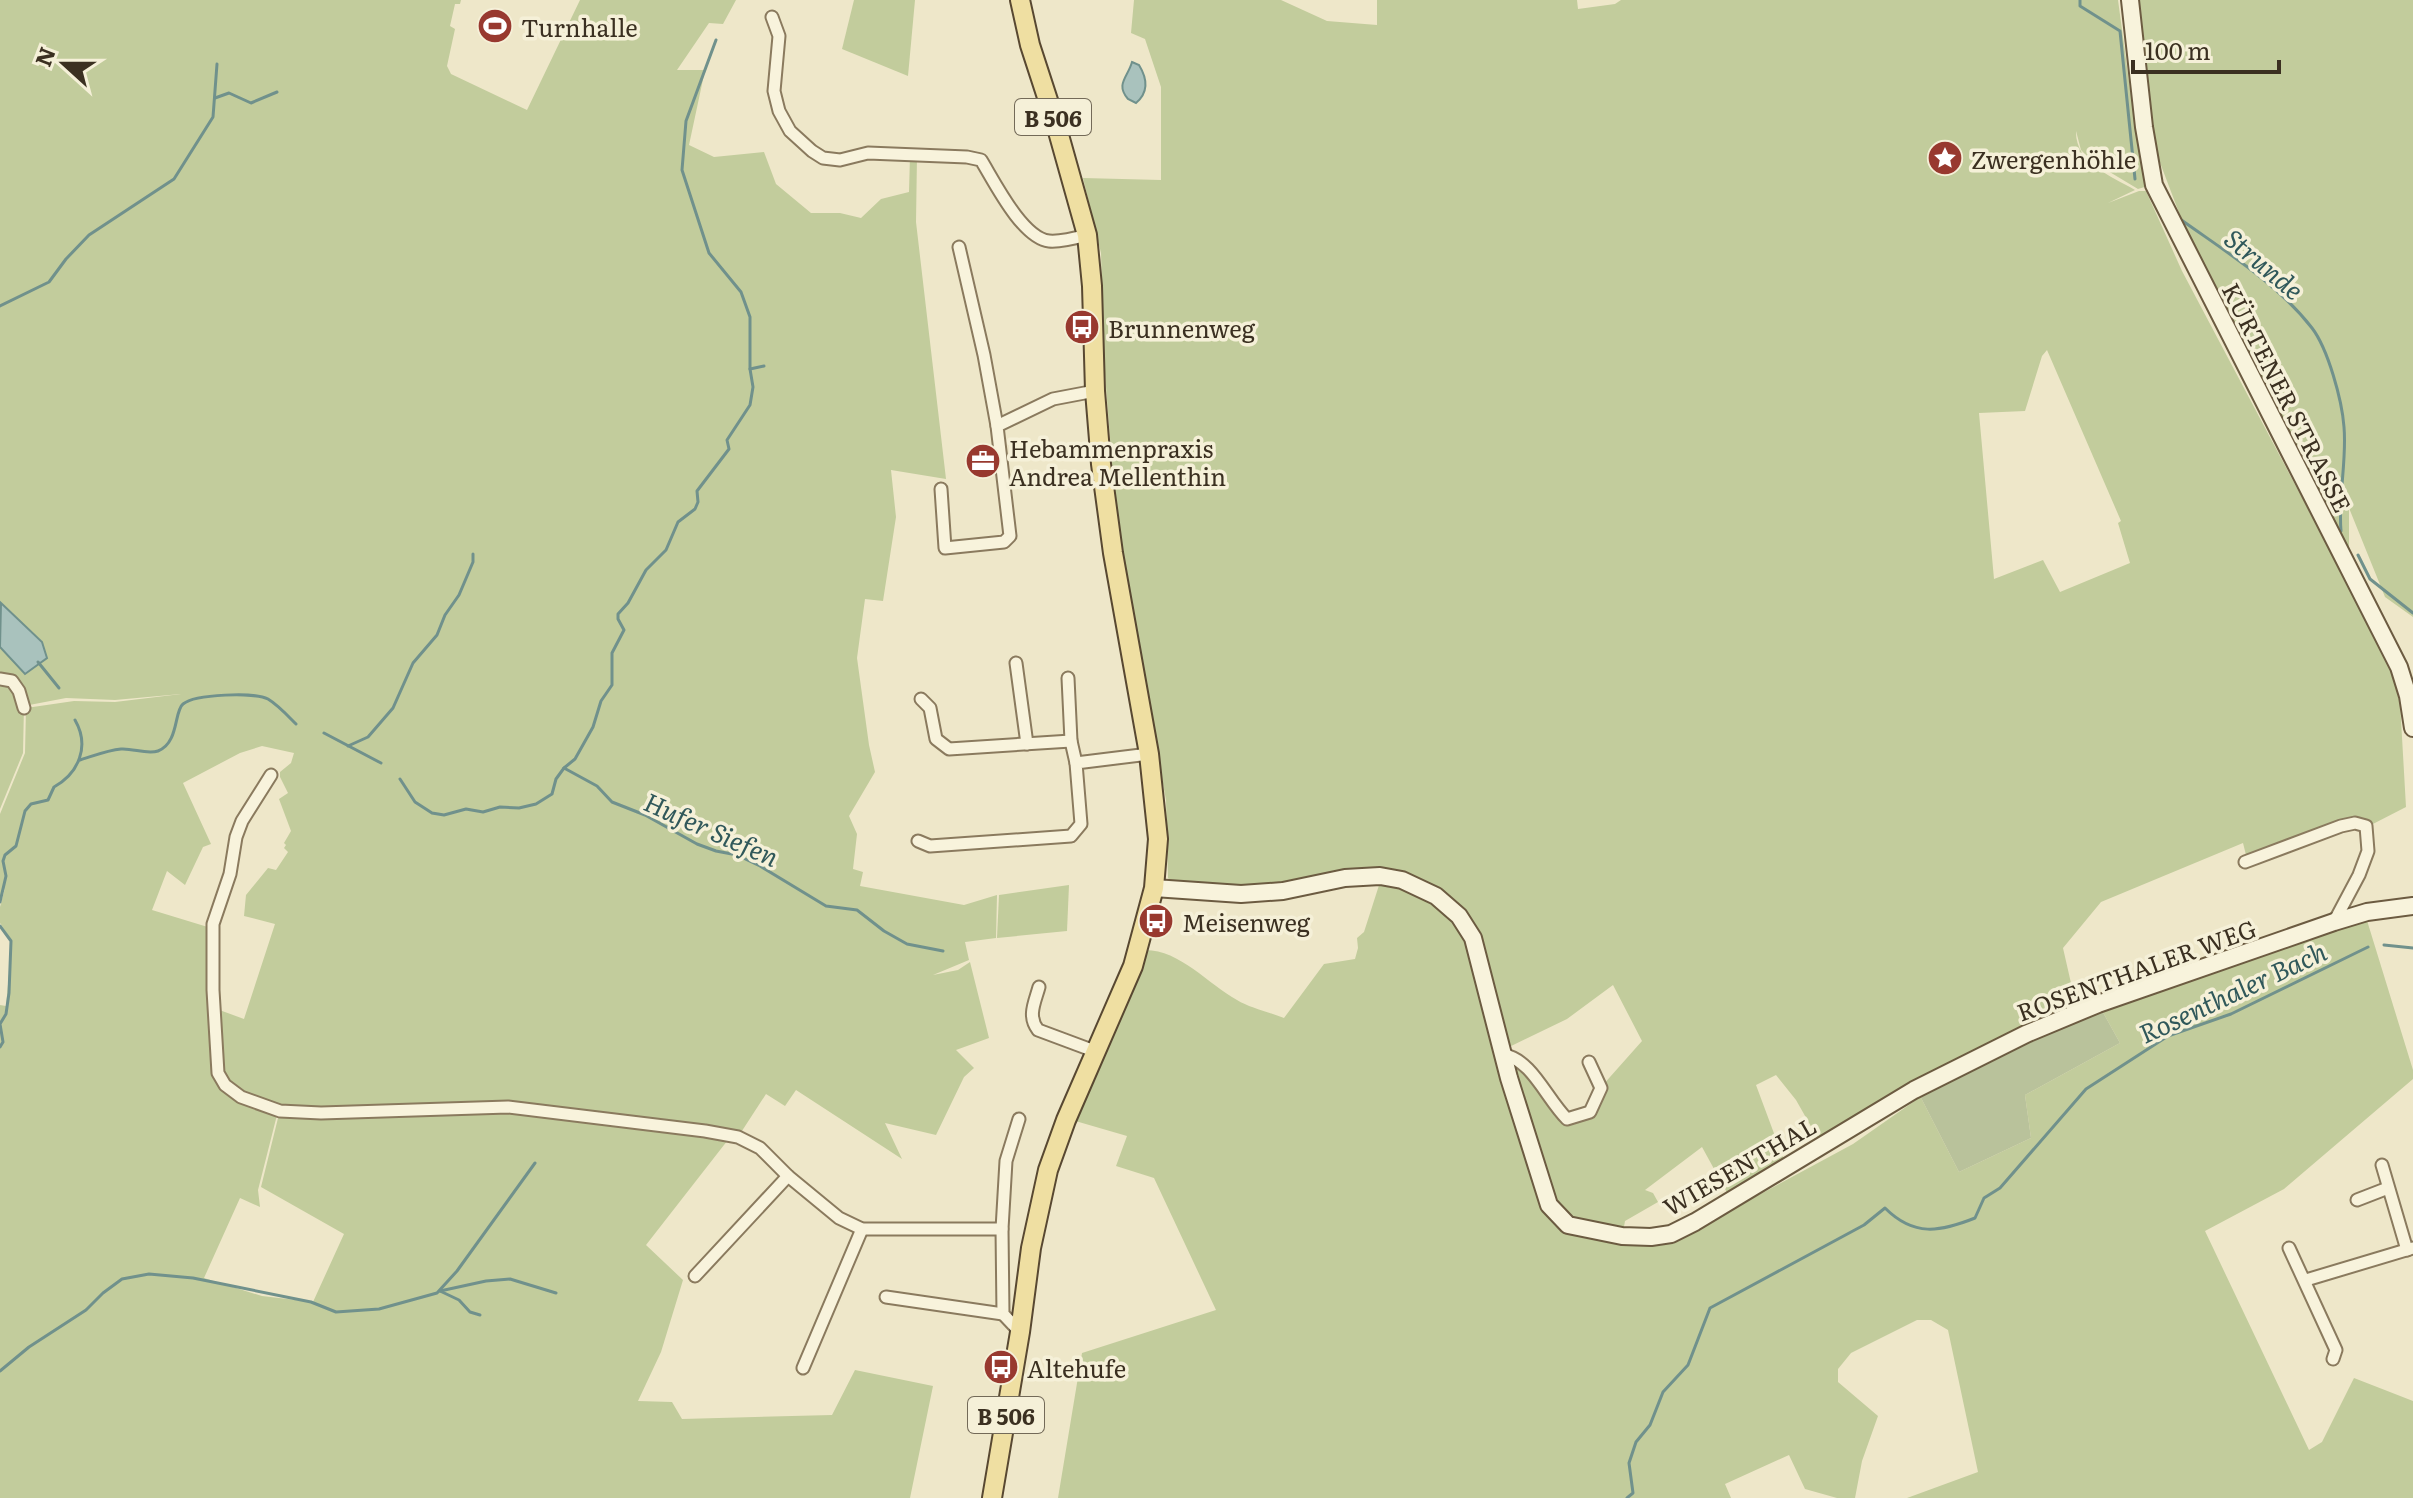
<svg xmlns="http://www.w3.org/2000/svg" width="2413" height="1498" viewBox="0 0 2413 1498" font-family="Literata,serif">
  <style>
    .green { fill: #c2cc9c; fill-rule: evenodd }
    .cemetery { fill: #b9c29b }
    .water { fill: #a9c2bd; stroke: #70918c; stroke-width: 2 }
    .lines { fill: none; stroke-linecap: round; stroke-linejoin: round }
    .stream { stroke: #70918c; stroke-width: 3 }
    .street-casing { stroke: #8a7a5e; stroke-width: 15 }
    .secondary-casing { stroke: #6c5b41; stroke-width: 20 }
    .primary-casing { stroke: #584831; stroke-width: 22 }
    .street { stroke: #f8f3dc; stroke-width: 11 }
    .secondary { stroke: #f8f3dc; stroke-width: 16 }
    .primary { stroke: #efdfa2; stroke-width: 18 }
    .labels { text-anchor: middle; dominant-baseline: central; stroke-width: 7; stroke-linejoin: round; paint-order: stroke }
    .shield { fill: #f5f0d8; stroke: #736a58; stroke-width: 2 }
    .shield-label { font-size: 22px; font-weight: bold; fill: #3b3021 }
    .poi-label { font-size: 24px; fill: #3b3021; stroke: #f5f0d8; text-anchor: start }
    .street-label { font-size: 24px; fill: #3b3021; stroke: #f5f0d8 }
    .water-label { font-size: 26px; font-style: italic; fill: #30585a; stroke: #f5f0d8 }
  </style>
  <rect width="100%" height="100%" fill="#eee7c9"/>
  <g class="green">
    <path d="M0,0H461L460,4H455L450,26L455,29L447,66L451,74L527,110L580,0H736L723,24L709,23L677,70H705L689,145L714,157L764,152L776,184L811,213H840L861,218L881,199L909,192L910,156H917L916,222L946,479L891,470L896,517L883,601L865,599L857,658L869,745L875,772L849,816L857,834L853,869L863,872L860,886L964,905L997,895L996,938L965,942L969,960L933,975L958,970L970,962L989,1038L956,1050L974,1068L964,1077L936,1135L885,1123L902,1159L796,1090L785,1106L766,1094L738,1137L706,1130L511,1107L731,1136L646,1245L683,1280L661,1352L638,1401L672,1402L682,1419L832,1415L855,1370L933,1386L910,1498H0V1005L6,1006L12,941L0,923V907L5,888L0,899V814L25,753L26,708L74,701L115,702L181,694L115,700L66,698L24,706L23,753L0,809V647L25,673L47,658L42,641L0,604ZM262,746L294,753L291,763L280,772V777L288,793L279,799L291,831L284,843L286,845L284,848L288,852L276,870L268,868L246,895L244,916L275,924L244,1019L214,1008L220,1074L226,1084L240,1092L281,1107L322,1111L488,1106L321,1113L280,1110L261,1187L344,1234L313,1302L262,1296L204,1278L240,1198L260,1207L258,1190L278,1111C261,1105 232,1099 221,1085C208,1068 208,953 211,928L152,910L167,871L185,885L203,847L211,844L183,783L240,753Z"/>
    <path d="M854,0H915L908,76L842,49Z"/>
    <path d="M1134,0H1281L1327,21L1377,25V0H1577L1578,9L1615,4L1621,0H2118L2130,89L2151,185L2138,189L2093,162L2081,150L2076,131C2075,163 2111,176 2135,190L2108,203L2139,191H2146L2182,271L2390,664L2400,702L2406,807L2369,826L2355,820L2342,824L2247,859L2243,843L2101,902L2063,948L2076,1005L1913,1086L1821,1144L1796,1100L1776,1075L1756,1085L1785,1163L1730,1198L1702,1147L1645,1190L1653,1193L1658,1202L1625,1221L1622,1238C1642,1245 1659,1243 1679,1238L1853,1144L1916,1100L1917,1090L1959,1172L2031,1138L2025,1095L2120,1043L2100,1007L2365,914L2413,1070V1079L2284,1189L2205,1231L2309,1450L2322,1442L2354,1378L2413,1401V1498H1907L1978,1472L1948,1330L1931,1320H1917L1851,1353L1838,1369V1382L1878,1416L1862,1461L1855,1498H1837L1805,1489L1789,1455L1725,1484L1731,1498H1058L1082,1353L1216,1310L1154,1178L1116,1166L1127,1136L1072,1120L1130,990L1144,950C1179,949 1208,984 1237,1000C1250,1008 1269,1012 1284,1018L1324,964L1355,959L1358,948L1357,938L1364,932L1381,879C1408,885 1438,898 1456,920C1478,946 1493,1020 1503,1055C1528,1061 1534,1081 1548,1101C1553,1108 1560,1114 1566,1120L1592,1112L1602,1086L1642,1041L1613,985L1567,1019L1507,1048L1476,936L1460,912L1436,891L1403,874L1379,870L1345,874L1284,887L1241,891L1174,885L1168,878L1166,800L1118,540L1104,361L1101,253L1083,178L1161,180V87L1145,39L1131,33ZM2047,350L2121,521L2118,523L2130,563L2060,592L2043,560L1994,579L1979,413L2025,411L2042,356Z"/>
    <path d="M2135,0H2413V617L2385,597L2349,508V552L2192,247L2159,160L2143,86Z"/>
    <path d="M1069,885L1067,931L997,938L999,895Z"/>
  </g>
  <path class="cemetery" d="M2100,1007L2120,1043L2025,1095L2031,1138L1959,1172L1917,1090Z"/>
  <g class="water">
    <path d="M1132,62L1139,65C1147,78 1149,92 1136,103L1128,99C1115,84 1128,77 1132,62Z"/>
    <path d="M1,603L42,642L47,658L25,674L0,647Z"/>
  </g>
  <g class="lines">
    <g class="stream">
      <path d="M2080,0V6L2120,31L2135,179"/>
      <path d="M215,98L229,93L251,103L277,92"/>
      <path d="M2180,219C2226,252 2277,283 2312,328C2328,349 2342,400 2344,427C2347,461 2338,496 2341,531"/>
      <path d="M0,306L49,282L66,259L89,235L174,179L213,117L217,64"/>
      <path d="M750,369L764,366"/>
      <path d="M2358,555L2370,579L2413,613"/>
      <path d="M38,662L59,688"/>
      <path d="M324,733L381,763"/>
      <path d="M348,746L368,737L393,708L413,663L437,635L445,615L459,595L473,562V554"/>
      <path d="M80,760C93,756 108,750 121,749C133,748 147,755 158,751C179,743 174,711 183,704C195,694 255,692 268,699C278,705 288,716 296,724"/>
      <path d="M564,768L575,759L593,727L601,701L612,685V653L624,630L618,619V614L628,603L646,570L666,550L678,522L695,509L698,502L697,491L729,449L727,440L750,405L753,387L750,369V317L741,292L709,253L682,170L686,121L716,40"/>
      <path d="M400,779L415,802L432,813L444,815L466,809L483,812L500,807L519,808L536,804L552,794L556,779L564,768L597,786L612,802L645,815L697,844L716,851L737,855L760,866L826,906L857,910L884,931L907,944L943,951"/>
      <path d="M0,902L6,876L3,861L5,855L16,846L25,811L31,804L48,800L54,787C79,773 90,746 75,720"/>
      <path d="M0,926L11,941L9,993L6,1014L0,1024L3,1042L0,1047"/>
      <path d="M2384,945L2413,948"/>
      <path d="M440,1291L486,1281L510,1279L556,1293"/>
      <path d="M440,1291L459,1300L470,1312L480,1315"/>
      <path d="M0,1371L29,1347L86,1310L103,1293L122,1279L149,1274L193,1278L311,1302L336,1312L379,1309L437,1293L457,1271L535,1163"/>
      <path d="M1627,1498L1633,1493L1629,1463L1636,1442L1650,1425L1663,1392L1688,1365L1710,1308L1864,1225L1885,1208C1914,1237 1940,1232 1975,1218L1984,1198L2000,1188L2086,1089L2168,1036L2231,1014L2368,947"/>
    </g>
    <defs>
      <g id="street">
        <path d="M772,17L779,36L774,91L779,111L790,131L812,151L823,158L840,160L868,153L967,157L981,160C994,181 1022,238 1049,241C1060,242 1076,238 1087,235"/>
        <path d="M959,247L984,355L997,426"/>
        <path d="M941,489L945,548L1004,542L1010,536L997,426L1053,399L1095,391"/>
        <path d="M1016,663L1027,744"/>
        <path d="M1068,678L1071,741L1076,763"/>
        <path d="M0,679L12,681L19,691L24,708"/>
        <path d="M921,699L930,708L936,739L949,749L1071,741"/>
        <path d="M271,775L242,821L236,837L230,874L213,924V990L218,1073L225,1085L241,1097L280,1111L321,1113L508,1107L705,1131L738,1137L760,1148L788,1176L839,1218L862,1229H1002"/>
        <path d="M918,841L930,846L1071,836L1081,824L1076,763L1149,754"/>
        <path d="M2245,862L2341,826L2355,823L2366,826L2368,851L2359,875L2334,922"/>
        <path d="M1039,987C1035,1002 1027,1016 1038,1030L1097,1052"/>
        <path d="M1504,1055C1532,1060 1546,1098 1567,1119L1590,1112L1601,1088L1589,1062"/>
        <path d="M1019,1119L1006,1161L1002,1229L1003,1314L1020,1332"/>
        <path d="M2382,1165L2407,1250"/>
        <path d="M2357,1200L2388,1188"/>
        <path d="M2289,1248L2336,1350L2333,1359"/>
        <path d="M695,1276L788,1176"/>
        <path d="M2306,1280L2413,1248"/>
        <path d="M886,1297L1003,1314"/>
        <path d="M803,1368L862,1229"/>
      </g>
      <g id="secondary">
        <path d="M2130,0L2144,127L2154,185L2399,667L2408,696L2413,728"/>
        <path d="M1154,888L1241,894L1283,891L1345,878L1380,876L1402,880L1436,896L1459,916L1473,938L1509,1078L1549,1205L1568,1225L1622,1236L1651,1237L1671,1234L1695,1222L1914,1090L2026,1034L2098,1004L2334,922L2367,912L2413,906"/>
      </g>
      <path id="primary" d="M992,1498L1020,1332L1031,1248L1048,1170L1066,1120L1133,966L1154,888L1158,839L1149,754L1113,553L1101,464L1095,391L1092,286L1087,235L1057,128L1030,45L1020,0"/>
    </defs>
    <use href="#street" class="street-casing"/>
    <use href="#secondary" class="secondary-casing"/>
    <use href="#primary" class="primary-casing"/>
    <use href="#street" class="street"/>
    <use href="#secondary" class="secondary"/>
    <use href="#primary" class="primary"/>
  </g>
  <defs>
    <symbol id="stadium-disc" viewBox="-11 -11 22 22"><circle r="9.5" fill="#98392f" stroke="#f5f0d8"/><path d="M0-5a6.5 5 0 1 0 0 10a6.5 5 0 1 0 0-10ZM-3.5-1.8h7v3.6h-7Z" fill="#fff"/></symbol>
    <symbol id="sight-disc" viewBox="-11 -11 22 22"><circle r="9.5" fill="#98392f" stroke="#f5f0d8"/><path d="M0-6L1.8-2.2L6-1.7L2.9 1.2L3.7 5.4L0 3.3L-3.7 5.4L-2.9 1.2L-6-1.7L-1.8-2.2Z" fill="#fff"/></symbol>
    <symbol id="bus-disc" viewBox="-11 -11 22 22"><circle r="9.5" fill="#98392f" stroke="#f5f0d8"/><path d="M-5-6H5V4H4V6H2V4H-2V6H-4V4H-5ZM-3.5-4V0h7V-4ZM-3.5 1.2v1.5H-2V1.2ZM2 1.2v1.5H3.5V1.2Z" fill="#fff"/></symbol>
    <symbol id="office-disc" viewBox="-11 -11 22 22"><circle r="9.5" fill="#98392f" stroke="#f5f0d8"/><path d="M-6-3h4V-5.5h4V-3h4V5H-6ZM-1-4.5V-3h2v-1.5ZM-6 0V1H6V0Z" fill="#fff"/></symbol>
  </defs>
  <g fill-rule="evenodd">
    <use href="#stadium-disc" x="475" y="6" width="40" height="40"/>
    <use href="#sight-disc" x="1925" y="138" width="40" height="40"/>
    <use href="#bus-disc" x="1062" y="307" width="40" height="40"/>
    <use href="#office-disc" x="963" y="441" width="40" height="40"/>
    <use href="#bus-disc" x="1136" y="901" width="40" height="40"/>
    <use href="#bus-disc" x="981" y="1347" width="40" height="40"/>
  </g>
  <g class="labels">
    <g class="shield">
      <rect x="1015" y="99" width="76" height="36" rx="6"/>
      <rect x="968" y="1397" width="76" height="36" rx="6"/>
    </g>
    <g class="shield-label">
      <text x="1053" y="117">B 506</text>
      <text x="1006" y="1415">B 506</text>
    </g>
    <g class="poi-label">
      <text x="521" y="26">Turnhalle</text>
      <text x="1971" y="158">Zwergenhöhle</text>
      <text x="1108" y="327">Brunnenweg</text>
      <text x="1009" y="447">Hebammenpraxis<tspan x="1009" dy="28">Andrea Mellenthin</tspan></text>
      <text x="1182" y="921">Meisenweg</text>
      <text x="1027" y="1367">Altehufe</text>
    </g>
    <g class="street-label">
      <text transform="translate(2288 397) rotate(63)">KÜRTENER STRASSE</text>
      <text transform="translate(2136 969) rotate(-20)">ROSENTHALER WEG</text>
      <text transform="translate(1739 1165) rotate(-30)">WIESENTHAL</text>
    </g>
    <g class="water-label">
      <text transform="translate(2265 263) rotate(40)">Strunde</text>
      <text transform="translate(712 828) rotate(24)">Hufer Siefen</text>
      <text transform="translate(2232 991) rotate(-25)">Rosenthaler Bach</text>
    </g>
  </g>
  <g transform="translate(64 64) rotate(291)" stroke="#f5f0d8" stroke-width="6" paint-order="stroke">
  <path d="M0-6L14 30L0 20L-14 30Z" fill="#3b3021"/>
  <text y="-12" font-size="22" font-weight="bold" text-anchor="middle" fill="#3b3021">N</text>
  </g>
  <path d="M2133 60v12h146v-12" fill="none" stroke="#3b3021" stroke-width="4"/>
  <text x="2145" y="60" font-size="24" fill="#3b3021" stroke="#f5f0d8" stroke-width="6" paint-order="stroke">100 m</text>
</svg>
